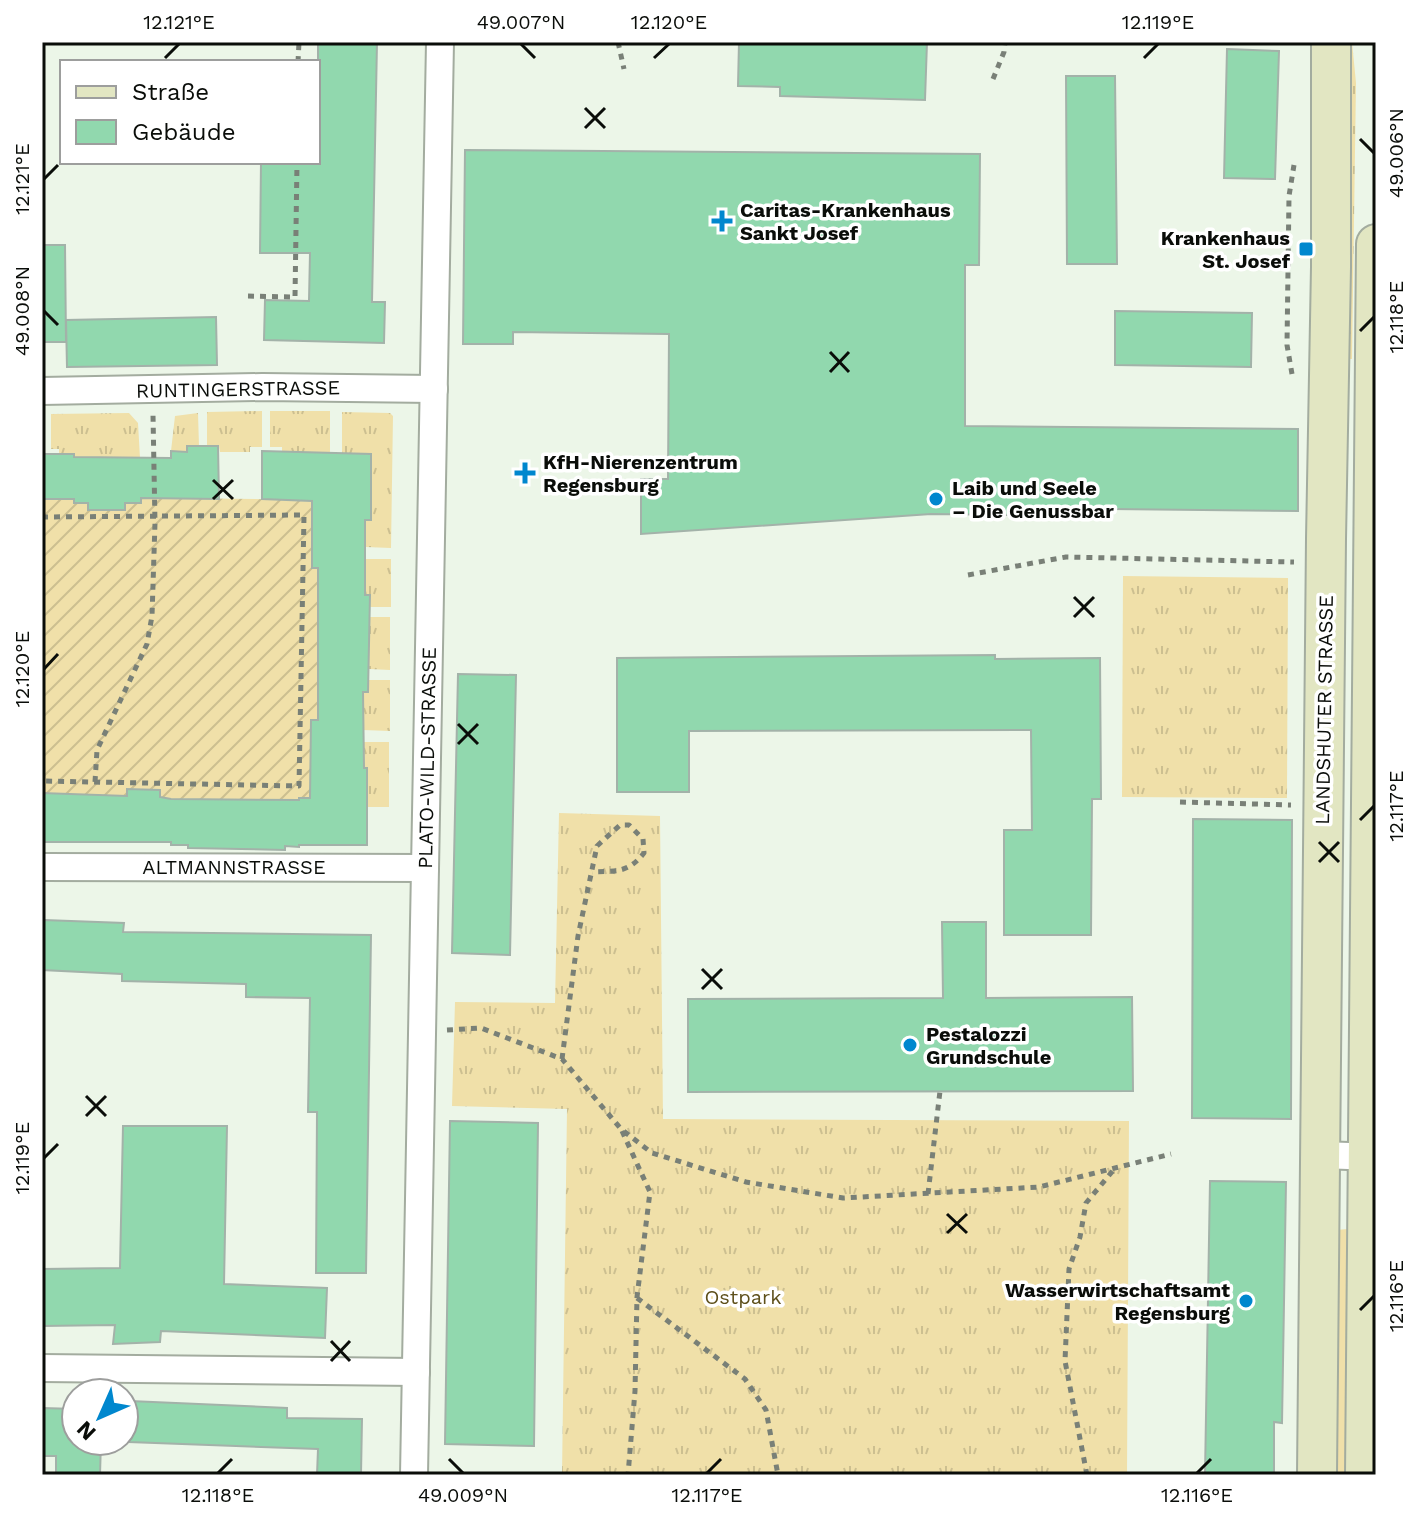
<svg xmlns="http://www.w3.org/2000/svg" width="1418" height="1517" viewBox="0 0 1418 1517" font-family="'Work Sans',sans-serif">
  <style>
    .grass { fill: url(#grass-tufts) }
    .garden { fill: url(#garden-furrows) }
    .building { fill: #91d8ae; stroke: #a3b2a9; stroke-width: 2 }
    .lines { fill: none; stroke-linecap: round; stroke-linejoin: round }
    .street-casing { stroke: #a3ac9f; stroke-width: 30 }
    .secondary-casing { stroke: #a3ac9f; stroke-width: 42 }
    .path { stroke: #798077; stroke-width: 5; stroke-dasharray: 6 6; stroke-linecap: butt }
    .street { stroke: #fff; stroke-width: 26 }
    .secondary { stroke: #e2e6c2; stroke-width: 38 }
    .ticks { fill: none; stroke: #0a0d09; stroke-width: 3 }
    .poi-dot { fill: #0087ce; stroke: #fff; stroke-width: 3 }
    .labels { text-anchor: middle; dominant-baseline: central; stroke-width: 7; stroke-linejoin: round; paint-order: stroke }
    .poi-label { font-size: 20px; font-weight: bold; fill: #0a0d09; stroke: #fff; text-anchor: start }
    .street-label { font-size: 20px; fill: #0a0d09; stroke: #fff }
    .park-label { font-size: 20px; fill: #5e501b; stroke: #fff }
    .neatline { fill: none; stroke: #0a0d09; stroke-width: 3 }
    .ticks-label { font-size: 20px; text-anchor: middle; fill: #0a0d09 }
  </style>
  <defs>
    <pattern id="grass-tufts" width="24" height="20" patternUnits="userSpaceOnUse" patternTransform="scale(2)"><rect width="24" height="20" fill="#f0e0a9"/><path d="M3 7l-1-3M5 7V3M7 7l1-3M15 17l-1-3M17 17v-4M19 17l1-3" fill="none" stroke="#ccbf90"/></pattern>
    <pattern id="garden-furrows" width="10" height="10" patternUnits="userSpaceOnUse" patternTransform="scale(2)"><rect width="10" height="10" fill="#f0e0a9"/><path d="M-1 1l2-2M0 10L10 0M9 11l2-2" fill="none" stroke="#ccbf90"/></pattern>
  </defs>
  <rect width="100%" height="100%" fill="#ecf6e8"/>
  <g class="grass">
    <path d="M1345,42H1352L1356,83L1352,359H1345Z"/>
    <path d="M262,411V447H250V452H220L219,446H207V412Z"/>
    <path d="M270,411H330V453L282,452V447H270Z"/>
    <path d="M342,412L390,413L393,416L391,548L366,547L365,520H371V454H342Z"/>
    <path d="M129,413L138,423L140,458L74,457V454H59V449H51V414Z"/>
    <path d="M198,413L199,446H187V452L171,451L175,416Z"/>
    <path d="M366,559H391V607H370L365,595Z"/>
    <path d="M1123,576L1288,578L1287,798L1122,797Z"/>
    <path d="M370,617H390V670L369,669L365,632L370,631Z"/>
    <path d="M369,680H390V731L363,730L364,692H368Z"/>
    <path d="M363,742H389V807H367V769L363,768Z"/>
    <path d="M559,813L660,816L663,1119L1129,1121L1127,1475H562L567,1109L452,1106L455,1002L555,1003Z"/>
    <path d="M1348,1229L1346,1475H1335L1336,1230Z"/>
  </g>
  <path class="garden" d="M141,461L171,498L325,500L312,533V568H318V706L317,720H311V754L321,798H300L299,800L171,799L160,797V790L128,789L127,796L42,793V499H74L88,503L89,510H124L125,503H141Z"/>
  <g class="building">
    <path d="M318,42H377L372,302H385L384,343L264,340L265,300L309,301L310,253H260L261,162H318Z"/>
    <path d="M739,42H927L925,100L780,96V87L738,86Z"/>
    <path d="M1227,49L1279,51L1275,179L1224,178Z"/>
    <path d="M1066,76H1115L1117,264H1067Z"/>
    <path d="M465,150L980,154L979,265H965V426L1298,429V511L1011,508V515L931,514L641,534V479H668L669,334L513,332V344H463Z"/>
    <path d="M42,245H65L66,342H42Z"/>
    <path d="M1115,311L1252,313L1251,367L1115,365Z"/>
    <path d="M216,317L217,365L67,367L66,320Z"/>
    <path d="M187,446H218L219,499L141,498V503H125V510H88V503H74V499H42V454H74V457L171,458V451L187,452Z"/>
    <path d="M262,451L371,454V520H365V595H370L368,692H363L364,768H367V845H299V847L285,846V850L241,849L188,848V845H171V842H42V793L127,796V789L160,790V797L171,799L299,800V798H310L311,720H318V568H312V501L262,499Z"/>
    <path d="M995,655V659L1100,658L1101,799H1092L1091,935H1004V830H1032L1031,730L689,731V792H617V658Z"/>
    <path d="M458,674L516,675L510,955L452,953Z"/>
    <path d="M1193,819L1292,820L1291,1119L1192,1118Z"/>
    <path d="M44,920L124,923L123,932L371,935L366,1273H316L317,1112H308L310,998L246,997V984L122,981V974L42,970Z"/>
    <path d="M942,922H986V998L1132,997L1133,1091L688,1092V999L943,998Z"/>
    <path d="M450,1121L538,1123L534,1446L445,1444Z"/>
    <path d="M123,1126H227L224,1284L327,1288L325,1338L161,1331L160,1342L113,1344L115,1325L42,1326V1269L120,1268Z"/>
    <path d="M1210,1181L1286,1182L1282,1423L1274,1422V1475H1205Z"/>
    <path d="M130,1401L287,1408V1418L362,1419L361,1475H317L318,1449L129,1442Z"/>
    <path d="M42,1408L76,1409V1441H101L100,1475H56V1456H42Z"/>
  </g>
  <g class="lines">
    <defs>
      <g id="street">
        <path d="M42,391L262,387L434,389"/>
        <path d="M42,867L425,868"/>
        <path d="M1321,1155L1376,1157"/>
        <path d="M42,1368L416,1372"/>
        <path d="M414,1475L440,42"/>
      </g>
      <g id="secondary">
        <path d="M1317,1475L1326,539L1331,267V42"/>
        <path d="M1365,1475L1376,244"/>
      </g>
    </defs>
    <use href="#street" class="street-casing"/>
    <use href="#secondary" class="secondary-casing"/>
    <g class="path">
      <path d="M618,42L624,69"/>
      <path d="M298,62L299,42"/>
      <path d="M993,79L1004,52L1005,42"/>
      <path d="M248,296L295,297L297,162"/>
      <path d="M1292,374L1287,345L1289,196L1294,165"/>
      <path d="M42,517L304,515L299,786L42,781"/>
      <path d="M968,575L1066,557L1294,562"/>
      <path d="M95,782L97,750L147,644L152,616L155,523L153,415"/>
      <path d="M1180,802L1291,805"/>
      <path d="M447,1030L481,1028L562,1059L621,1129L652,1153L746,1182L843,1198L1039,1187L1171,1154"/>
      <path d="M562,1059L578,936L597,846L620,825H629L643,839L644,853C628,873 617,871 592,872"/>
      <path d="M622,1131L650,1192L637,1297L635,1391L628,1475"/>
      <path d="M928,1194L940,1091"/>
      <path d="M637,1298L745,1379L766,1410L778,1475"/>
      <path d="M1087,1475L1065,1361L1069,1269L1080,1237L1086,1203L1116,1167"/>
    </g>
    <use href="#street" class="street"/>
    <use href="#secondary" class="secondary"/>
  </g>
  <path class="ticks" d="M521,44L535,58M165,58L179,44M654,58L669,44M1144,58L1158,44M585,108L605,128M585,128L605,108M1360,139L1374,153M44,179L58,165M44,311L58,325M1360,331L1374,317M830,352L849,372M830,372L849,352M213,480L233,499M213,499L233,480M1074,597L1094,617M1074,617L1094,597M44,669L58,654M458,724L478,744M458,744L478,724M1360,820L1374,806M1319,842L1339,862M1319,862L1339,842M702,969L722,989M702,989L722,969M86,1096L106,1116M86,1116L106,1096M44,1158L58,1144M947,1214L967,1233M947,1233L967,1214M1360,1310L1374,1296M331,1341L350,1361M331,1361L350,1341M449,1459L463,1473M218,1473L232,1459M707,1473L721,1459M1197,1473L1211,1459"/>
  <g class="poi-dot">
    <path d="M718 209h8v8h8v8h-8v8h-8v-8h-8v-8h8z"/>
    <rect x="1298" y="241" width="16" height="16" rx="4"/>
    <path d="M521 461h8v8h8v8h-8v8h-8v-8h-8v-8h8z"/>
    <circle cx="936" cy="499" r="8"/>
    <circle cx="910" cy="1045" r="8"/>
    <circle cx="1246" cy="1301" r="8"/>
  </g>
  <g class="labels">
    <g class="poi-label">
      <text x="740" y="210">Caritas-Krankenhaus<tspan x="740" dy="23">Sankt Josef</tspan></text>
      <text x="1290" y="238" text-anchor="end">Krankenhaus<tspan x="1290" dy="23">St. Josef</tspan></text>
      <text x="543" y="462">KfH-Nierenzentrum<tspan x="543" dy="23">Regensburg</tspan></text>
      <text x="952" y="488">Laib und Seele<tspan x="952" dy="23">– Die Genussbar</tspan></text>
      <text x="926" y="1034">Pestalozzi<tspan x="926" dy="23">Grundschule</tspan></text>
      <text x="1230" y="1290" text-anchor="end">Wasserwirtschaftsamt<tspan x="1230" dy="23">Regensburg</tspan></text>
    </g>
    <g class="street-label">
      <text transform="translate(238 389) rotate(-1)">RUNTINGERSTRASSE</text>
      <text transform="translate(1324 710) rotate(-89)">LANDSHUTER STRASSE</text>
      <text transform="translate(427 758) rotate(-89)">PLATO-WILD-STRASSE</text>
      <text x="234" y="867">ALTMANNSTRASSE</text>
    </g>
    <g class="park-label">
      <text x="743" y="1297">Ostpark</text>
    </g>
  </g>
  <rect width="1418" height="1517" fill="none" stroke="#ffffff" stroke-width="88"/>
  <rect x="60" y="60" width="260" height="104" fill="#ffffff" stroke="#9d9e9d" stroke-width="2"/>
  <rect x="76" y="86" width="40" height="12" fill="#e2e6c2" stroke="#9d9e9d" stroke-width="2"/>
  <text x="132" y="100" font-size="24" fill="#0a0d09">Straße</text>
  <rect x="76" y="120" width="40" height="24" fill="#91d8ae" stroke="#9d9e9d" stroke-width="2"/>
  <text x="132" y="140" font-size="24" fill="#0a0d09">Gebäude</text>
  <g transform="translate(100 1417) rotate(225)"><circle r="38" fill="#ffffff" stroke="#9d9e9d" stroke-width="2"/>
  <path d="M0-6L14 30L0 20L-14 30Z" fill="#0087ce"/>
  <text y="-12" font-size="22" font-weight="bold" text-anchor="middle" fill="#0a0d09">N</text>
  </g>
  <rect x="44" y="44" width="1330" height="1429" class="neatline"/>
  <g class="ticks-label">
    <text x="179" y="29">12.121°E</text>
    <text x="521" y="29">49.007°N</text>
    <text x="669" y="29">12.120°E</text>
    <text x="1158" y="29">12.119°E</text>
    <text transform="translate(1396 153) rotate(-90)" y="7">49.006°N</text>
    <text transform="translate(22 179) rotate(-90)" y="7">12.121°E</text>
    <text transform="translate(22 311) rotate(-90)" y="7">49.008°N</text>
    <text transform="translate(1396 317) rotate(-90)" y="7">12.118°E</text>
    <text transform="translate(22 669) rotate(-90)" y="7">12.120°E</text>
    <text transform="translate(1396 806) rotate(-90)" y="7">12.117°E</text>
    <text transform="translate(22 1158) rotate(-90)" y="7">12.119°E</text>
    <text transform="translate(1396 1296) rotate(-90)" y="7">12.116°E</text>
    <text x="218" y="1502">12.118°E</text>
    <text x="463" y="1502">49.009°N</text>
    <text x="707" y="1502">12.117°E</text>
    <text x="1197" y="1502">12.116°E</text>
  </g>
</svg>
